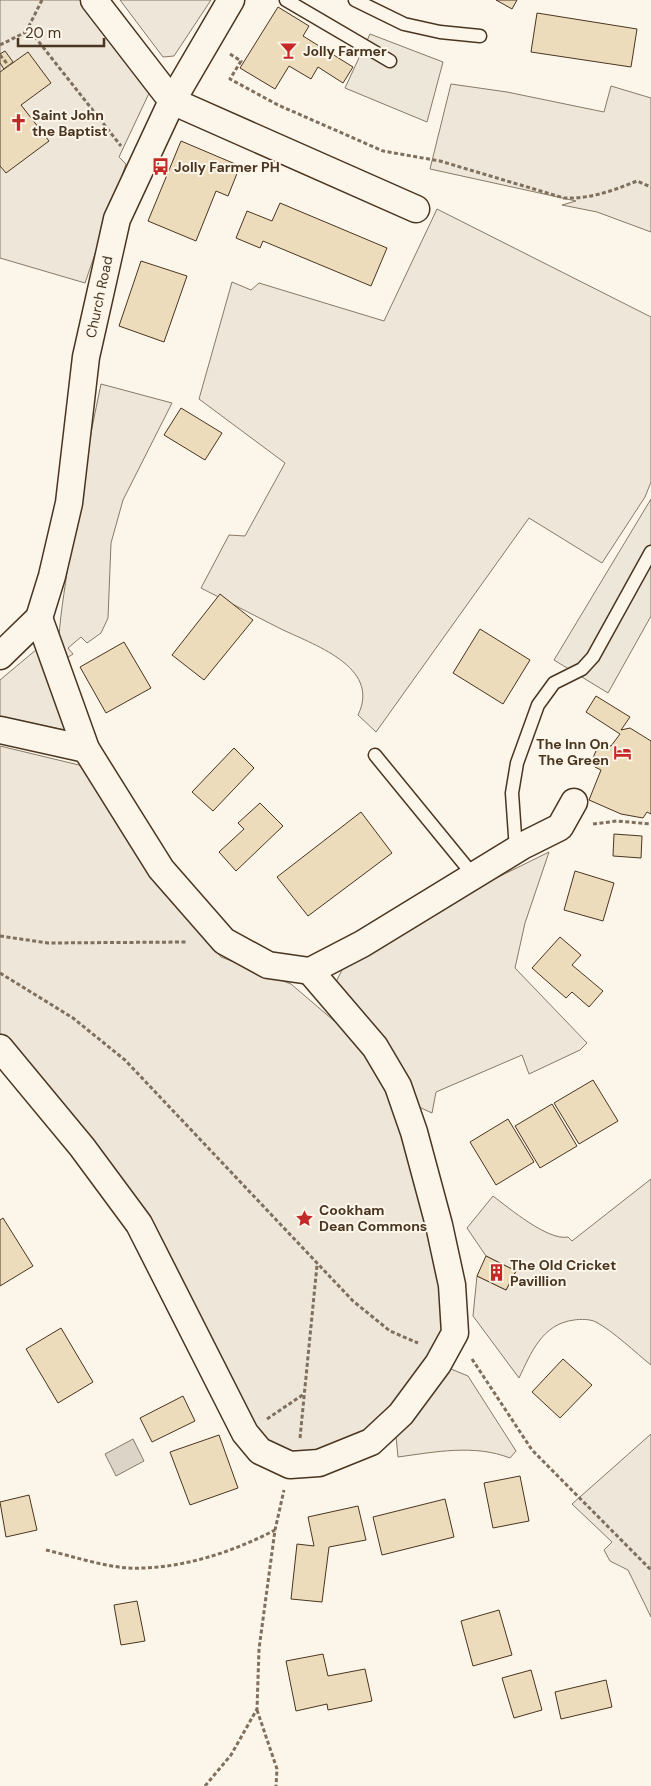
<svg xmlns="http://www.w3.org/2000/svg" width="651" height="1786" viewBox="0 0 651 1786" font-family="'DM Sans',sans-serif">
  <style>
    .green { fill: #ede6d9; stroke: #887966 }
    .parking { fill: #ede7d9; stroke: #887966 }
    .water { fill: #dcd4c6; stroke: #887966 }
    .building { fill: #ecdcbc; stroke: #4a3520 }
    .lines { fill: none; stroke-linecap: round; stroke-linejoin: round }
    .service-casing { stroke: #4a3520; stroke-width: 15 }
    .minor-casing { stroke: #4a3520; stroke-width: 29 }
    .path { stroke: #7f6f5c; stroke-width: 3; stroke-dasharray: 4 2.5; stroke-linecap: butt }
    .service { stroke: #fbf6e9; stroke-width: 12 }
    .minor { stroke: #fbf6e9; stroke-width: 26 }
    .labels { text-anchor: middle; dominant-baseline: central; stroke-width: 4; stroke-linejoin: round; paint-order: stroke }
    .poi-label { font-size: 14px; font-weight: bold; fill: #4a3520; stroke: #fbf6e9; text-anchor: start }
    .street-label { font-size: 14px; fill: #4a3520; stroke: #fbf6e9 }
  </style>
  <rect width="100%" height="100%" fill="#fbf6e9"/>
  <g class="green">
    <path d="M0,0H86L151,89L119,157L126,164L85,283L0,258Z"/>
    <path d="M120,0H211L174,56L163,57Z"/>
    <path d="M451,84L507,92L604,112L611,86L651,98V232L597,212L562,205L576,201L430,169Z"/>
    <path d="M437,209L651,317V482L645,497L602,563L529,518L376,732L358,715C382,666 311,644 279,628C253,615 227,601 201,588L229,535L245,536L285,463L199,399L232,282L251,290L259,283L384,321Z"/>
    <path d="M101,384L172,403L123,500L111,543L108,618L101,633L87,643L81,637L68,648L73,654L59,663C57,632 63,602 67,572C76,509 88,446 101,384Z"/>
    <path d="M37,649L69,731L0,716V680Z"/>
    <path d="M0,746L83,766L161,890L221,957L291,984L360,1043L396,1107L444,1300L441,1333L435,1355L375,1425L337,1445L303,1452L281,1449L261,1437L162,1252L0,1039Z"/>
    <path d="M549,852L525,923L515,968L587,1043L580,1050L529,1074L522,1055L436,1092L432,1113L419,1107L400,1071L336,982L343,968L466,893Z"/>
    <path d="M651,1179V1365C636,1353 613,1331 596,1322C590,1319 581,1319 574,1320C542,1324 531,1353 519,1378L473,1316L477,1276L506,1290L516,1271L486,1256L467,1228L493,1196C509,1208 548,1241 568,1237L572,1241Z"/>
    <path d="M451,1369L468,1376L516,1451L510,1458C474,1444 435,1452 398,1457L396,1436L432,1379Z"/>
    <path d="M651,1434V1617L628,1570L610,1561L604,1550L612,1542L572,1504Z"/>
  </g>
  <g class="parking">
    <path d="M370,34L443,62L427,122L345,88Z"/>
    <path d="M651,499V616L608,693L554,660Z"/>
  </g>
  <path class="water" d="M133,1439L144,1461L116,1476L105,1454Z"/>
  <g class="building">
    <path d="M496,0H517L512,9Z"/>
    <path d="M278,7L309,26L303,36L353,67L343,83L318,67L311,79L289,66L275,89L240,68Z"/>
    <path d="M537,13L637,29L631,67L531,52Z"/>
    <path d="M5,51L13,62L4,69L0,63V54Z"/>
    <path d="M28,52L51,83L21,105L49,141L6,173L0,166V72Z"/>
    <path d="M181,141L240,166L228,196L216,191L196,241L148,221Z"/>
    <path d="M280,203L387,248L371,286L263,241L260,248L236,238L247,211L272,221Z"/>
    <path d="M141,261L187,276L164,342L119,326Z"/>
    <path d="M181,408L222,433L205,460L164,435Z"/>
    <path d="M220,594L253,620L204,680L172,655Z"/>
    <path d="M480,629L530,660L503,704L453,673Z"/>
    <path d="M124,642L151,688L106,713L80,667Z"/>
    <path d="M596,696L630,717L621,730L630,728L651,741V814L647,812L643,818L621,814L589,800L601,770L595,767L593,758L598,746L606,744L611,746L620,734L586,712Z"/>
    <path d="M234,748L254,768L213,811L192,792Z"/>
    <path d="M260,803L283,826L236,871L219,852L244,829L238,823Z"/>
    <path d="M361,812L392,853L308,916L277,877Z"/>
    <path d="M614,834L642,836L641,858L613,856Z"/>
    <path d="M575,871L614,883L603,921L564,910Z"/>
    <path d="M560,937L581,955L572,965L603,991L589,1007L572,992L566,998L532,968Z"/>
    <path d="M593,1080L618,1121L579,1144L554,1103Z"/>
    <path d="M552,1104L577,1146L540,1168L515,1126Z"/>
    <path d="M508,1119L534,1162L496,1185L470,1142Z"/>
    <path d="M3,1218L33,1266L0,1286V1220Z"/>
    <path d="M486,1256L516,1271L506,1290L477,1276Z"/>
    <path d="M61,1328L93,1382L58,1403L26,1349Z"/>
    <path d="M563,1359L592,1385L560,1418L532,1392Z"/>
    <path d="M183,1396L195,1421L152,1442L140,1418Z"/>
    <path d="M219,1435L238,1488L190,1505L170,1452Z"/>
    <path d="M520,1476L529,1521L493,1528L484,1483Z"/>
    <path d="M29,1495L37,1530L6,1537L0,1502Z"/>
    <path d="M445,1499L454,1537L382,1555L373,1517Z"/>
    <path d="M358,1506L366,1540L329,1547L322,1602L291,1599L297,1544L314,1546L308,1517Z"/>
    <path d="M137,1601L145,1641L121,1645L114,1605Z"/>
    <path d="M499,1610L512,1655L473,1666L461,1621Z"/>
    <path d="M323,1654L328,1676L365,1669L372,1701L328,1710L327,1704L296,1711L286,1661Z"/>
    <path d="M531,1670L542,1710L514,1718L502,1678Z"/>
    <path d="M606,1680L612,1707L561,1719L555,1692Z"/>
  </g>
  <g class="lines">
    <defs>
      <g id="service">
        <path d="M286,0L390,61"/>
        <path d="M355,0L404,24L440,32L480,36"/>
        <path d="M375,755L474,876"/>
        <path d="M516,850L512,793L517,763L538,705L554,683L582,669L593,657L651,552"/>
      </g>
      <g id="minor">
        <path d="M94,0L172,101L416,209"/>
        <path d="M39,618L86,749L161,869L224,941L268,965L310,971L362,944L524,845L560,827L574,802"/>
        <path d="M0,656L39,618L52,576L69,503L86,357L117,219L172,101L231,0"/>
        <path d="M0,730L86,749"/>
        <path d="M0,1048L82,1147L139,1224L245,1433L260,1451L290,1465L319,1463L371,1442L401,1414L438,1364L455,1333L452,1285L439,1225L414,1132L398,1086L375,1047L310,971"/>
      </g>
    </defs>
    <use href="#service" class="service-casing"/>
    <use href="#minor" class="minor-casing"/>
    <g class="path">
      <path d="M42,0L26,32L35,37L121,146"/>
      <path d="M0,45L26,32"/>
      <path d="M230,54L241,61L230,79L278,105L383,151L440,161L564,198C590,199 612,191 637,181L651,187"/>
      <path d="M0,55L9,66"/>
      <path d="M593,824L617,821L651,824"/>
      <path d="M0,936L48,943L188,942"/>
      <path d="M0,973L73,1018L125,1060L353,1301L390,1331L418,1343"/>
      <path d="M472,1359L532,1450L651,1570"/>
      <path d="M267,1419L304,1394"/>
      <path d="M300,1438L317,1265"/>
      <path d="M46,1550C72,1556 101,1566 128,1568C178,1570 231,1553 275,1530"/>
      <path d="M257,1710L277,1769L276,1786"/>
      <path d="M205,1786L231,1755L257,1709L259,1649L275,1530L284,1490"/>
    </g>
    <use href="#service" class="service"/>
    <use href="#minor" class="minor"/>
  </g>
  <defs>
    <symbol id="bar-bare" viewBox="-9 -9 18 18"><path d="M-6-5H6L.8 .8V4.5H3.5V6h-7V4.5H-.8V.8Z" fill="#c62828" stroke="#fbf6e9" stroke-width="2.5" paint-order="stroke"/></symbol>
    <symbol id="church-bare" viewBox="-9 -9 18 18"><path d="M-1.2-6h2.4v3.5h3.3v2.4h-3.3V6h-2.4V-.1h-3.3v-2.4h3.3Z" fill="#c62828" stroke="#fbf6e9" stroke-width="2.5" paint-order="stroke"/></symbol>
    <symbol id="bus-bare" viewBox="-9 -9 18 18"><path d="M-5-6H5V4H4V6H2V4H-2V6H-4V4H-5ZM-3.5-4V0h7V-4ZM-3.5 1.2v1.5H-2V1.2ZM2 1.2v1.5H3.5V1.2Z" fill="#c62828" stroke="#fbf6e9" stroke-width="2.5" paint-order="stroke"/></symbol>
    <symbol id="hotel-bare" viewBox="-9 -9 18 18"><path d="M-6-4.5h1.5V1H6V5H4.5V3h-9V5H-6ZM-4 0a1.8 1.8 0 1 1 3.6 0ZM.5 0V-2.5h3Q6-2.5 6 0Z" fill="#c62828" stroke="#fbf6e9" stroke-width="2.5" paint-order="stroke"/></symbol>
    <symbol id="sight-bare" viewBox="-9 -9 18 18"><path d="M0-6L1.8-2.2L6-1.7L2.9 1.2L3.7 5.4L0 3.3L-3.7 5.4L-2.9 1.2L-6-1.7L-1.8-2.2Z" fill="#c62828" stroke="#fbf6e9" stroke-width="2.5" paint-order="stroke"/></symbol>
    <symbol id="building-bare" viewBox="-9 -9 18 18"><path d="M-4-6H4V6H1V3H-1V6H-4ZM-2.5-4.3h1.7v1.8h-1.7ZM.8-4.3h1.7v1.8H.8ZM-2.5-1h1.7V.8h-1.7ZM.8-1h1.7V.8H.8Z" fill="#c62828" stroke="#fbf6e9" stroke-width="2.5" paint-order="stroke"/></symbol>
  </defs>
  <g fill-rule="evenodd">
    <use href="#bar-bare" x="276" y="38" width="25" height="25"/>
    <use href="#church-bare" x="6" y="110" width="25" height="25"/>
    <use href="#bus-bare" x="148" y="154" width="25" height="25"/>
    <use href="#hotel-bare" x="610" y="740" width="25" height="25"/>
    <use href="#sight-bare" x="292" y="1206" width="25" height="25"/>
    <use href="#building-bare" x="484" y="1260" width="25" height="25"/>
  </g>
  <g class="labels">
    <g class="poi-label">
      <text x="303" y="51">Jolly Farmer</text>
      <text x="32" y="115">Saint John<tspan x="32" dy="16">the Baptist</tspan></text>
      <text x="174" y="167">Jolly Farmer PH</text>
      <text x="609" y="744" text-anchor="end">The Inn On<tspan x="609" dy="16">The Green</tspan></text>
      <text x="319" y="1210">Cookham<tspan x="319" dy="16">Dean Commons</tspan></text>
      <text x="510" y="1265">The Old Cricket<tspan x="510" dy="16">Pavillion</tspan></text>
    </g>
    <g class="street-label">
      <text transform="translate(99 297) rotate(-78)">Church Road</text>
    </g>
  </g>
  <path d="M18 38v8h86v-8" fill="none" stroke="#4a3520" stroke-width="2.5"/>
  <text x="25" y="38" font-size="15" fill="#4a3520" stroke="#fbf6e9" stroke-width="4" paint-order="stroke">20 m</text>
</svg>
